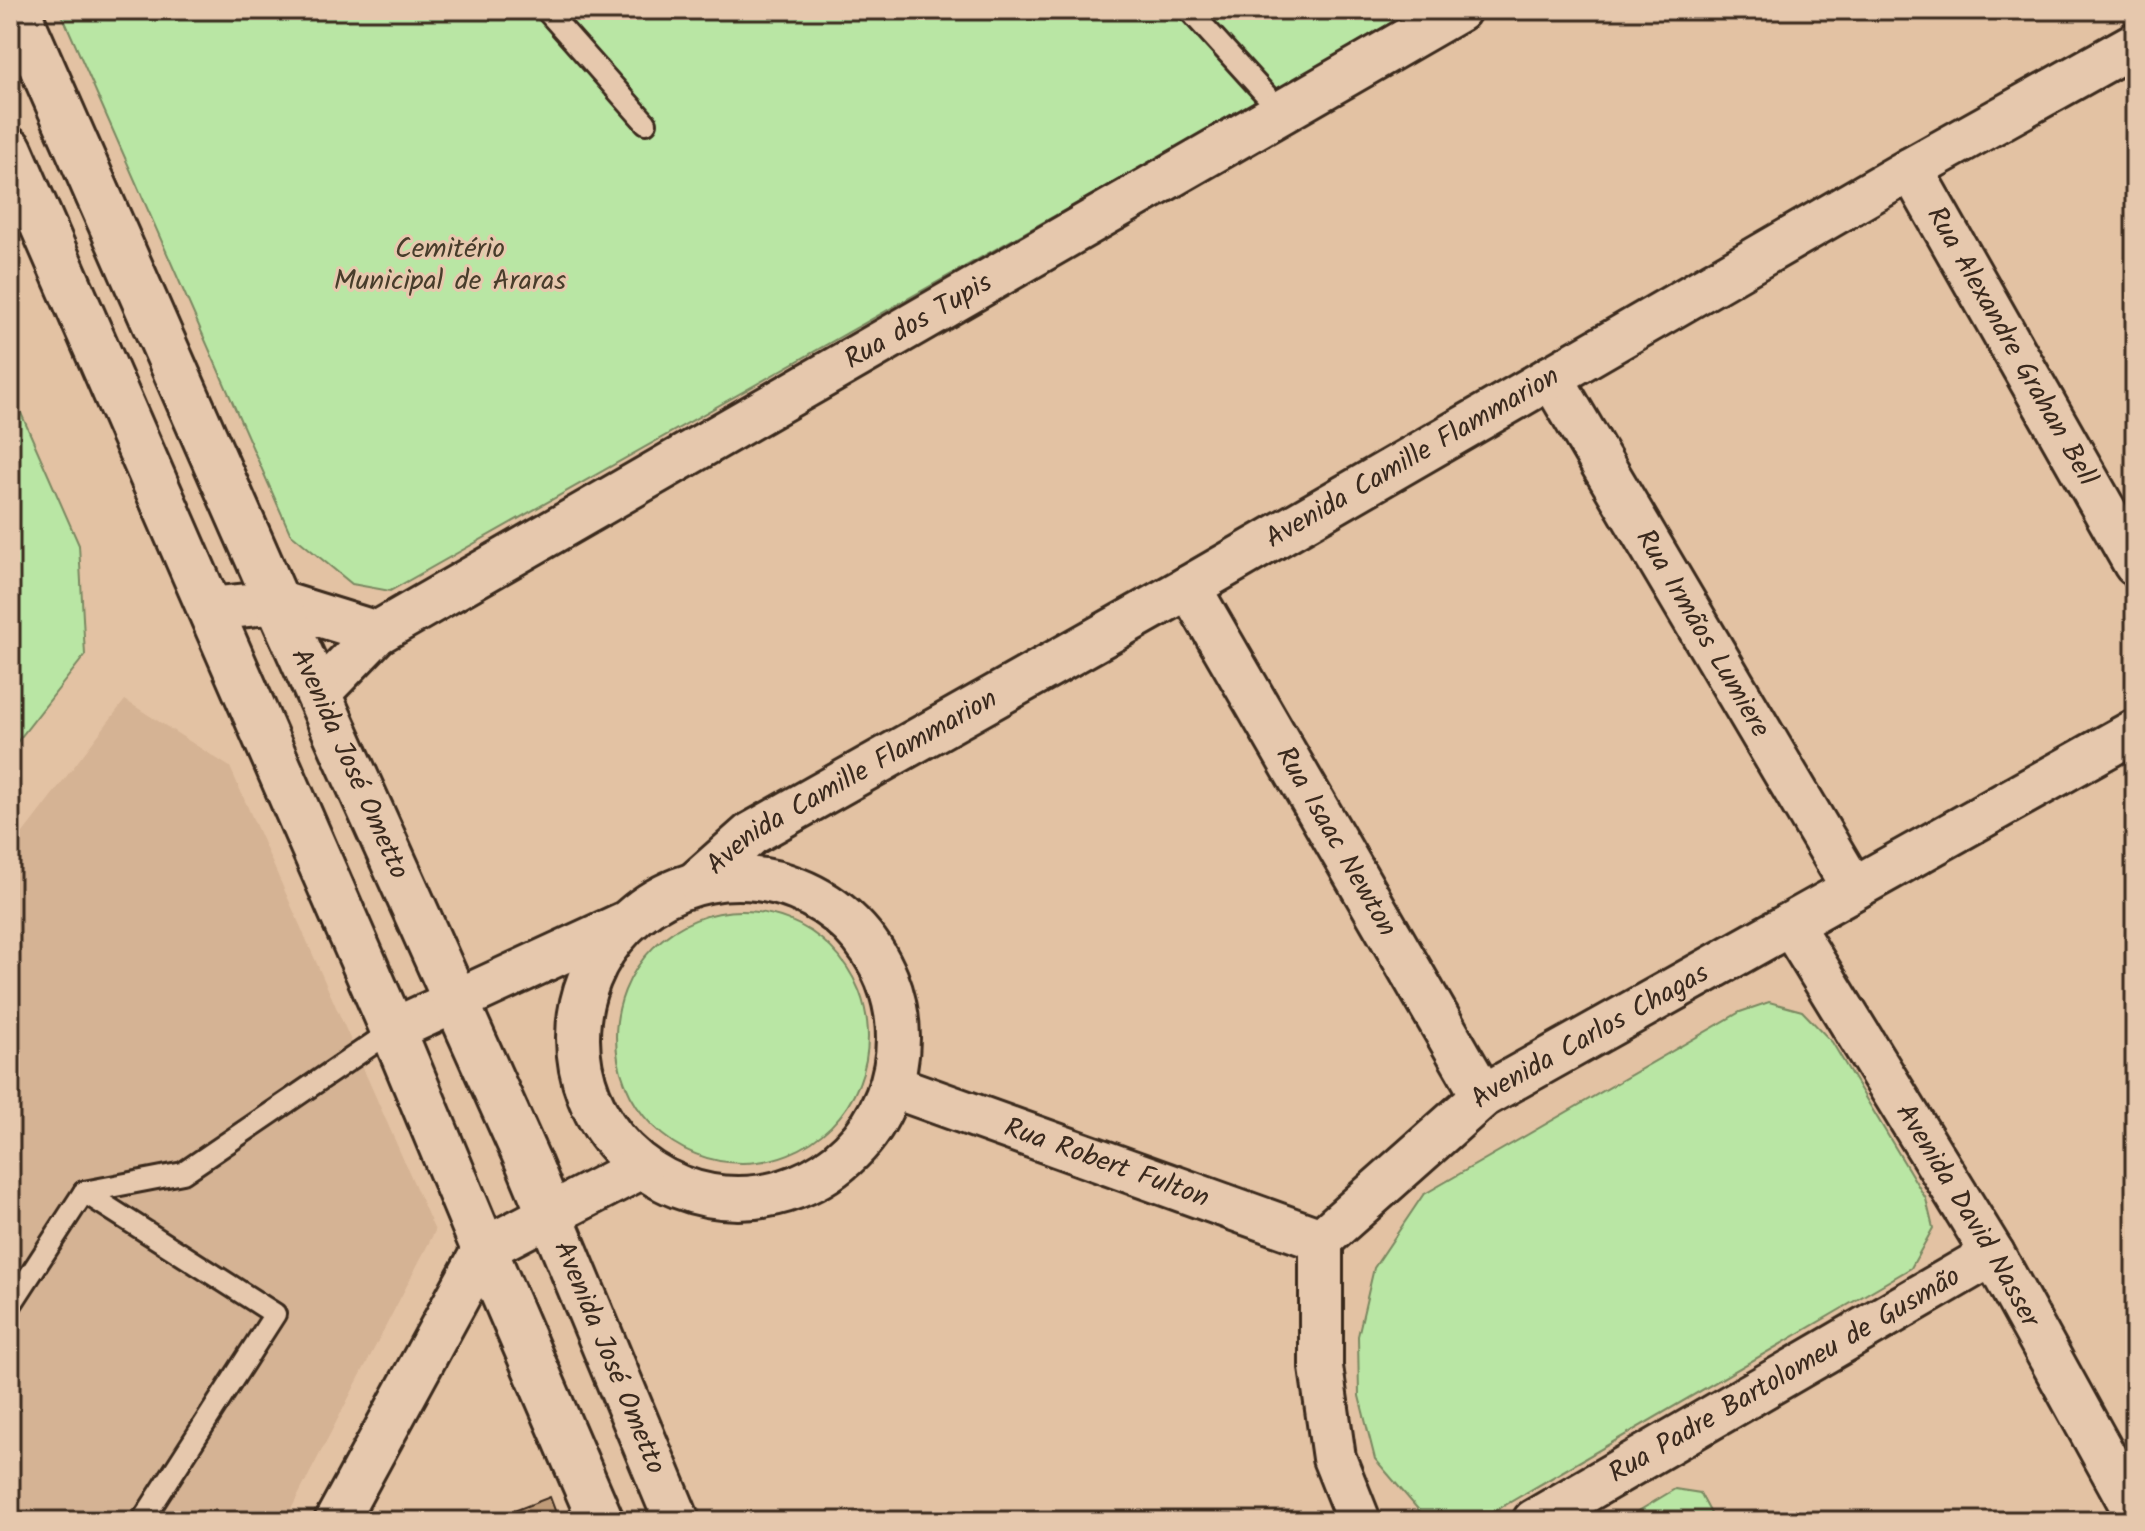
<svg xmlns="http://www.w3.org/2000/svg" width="2145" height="1531" viewBox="0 0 2145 1531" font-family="Kalam,sans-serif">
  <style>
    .built { fill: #d5b394 }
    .green { fill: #b9e6a4; stroke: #7a8861; stroke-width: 2 }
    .building { fill: #bf9b78; stroke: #3b2a1e; stroke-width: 2; filter: url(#shadow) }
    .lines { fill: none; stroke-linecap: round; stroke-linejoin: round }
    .service-casing { stroke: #3b2a1e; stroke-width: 26 }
    .minor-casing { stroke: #3b2a1e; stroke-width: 48 }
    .tertiary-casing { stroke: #3b2a1e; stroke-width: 50 }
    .service { stroke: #e6c8ad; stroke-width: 20 }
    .minor { stroke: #e6c8ad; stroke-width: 42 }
    .tertiary { stroke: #e6c8ad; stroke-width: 44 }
    .labels { text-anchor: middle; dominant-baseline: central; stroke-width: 6; stroke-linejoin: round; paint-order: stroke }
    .park-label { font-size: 28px; fill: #483d2b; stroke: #e6c8ad }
    .street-label { font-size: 28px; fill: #3b2a1e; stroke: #e6c8ad }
  </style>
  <defs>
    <filter id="shadow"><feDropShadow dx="-7" dy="7" stdDeviation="0" flood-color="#0004"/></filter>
  </defs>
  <rect width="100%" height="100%" fill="#e3c2a3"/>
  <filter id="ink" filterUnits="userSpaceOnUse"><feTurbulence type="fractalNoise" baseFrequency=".0125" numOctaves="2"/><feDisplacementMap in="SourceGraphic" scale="16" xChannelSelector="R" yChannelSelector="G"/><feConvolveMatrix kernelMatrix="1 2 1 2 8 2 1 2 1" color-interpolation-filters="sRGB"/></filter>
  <g filter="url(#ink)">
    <path class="built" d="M125,700L230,767L435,1231L285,1521H10V850Z"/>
    <g class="green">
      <path d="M60,10H1412L1267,96L390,591L352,584L290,533Z"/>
      <path d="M10,388L79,545L85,655L10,751Z"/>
      <circle cx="742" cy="1037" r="126"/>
      <path d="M1769,1002L1802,1011L1832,1042L1926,1199L1933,1228L1911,1268L1488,1515L1468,1521H1428L1375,1459L1359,1396L1358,1336L1374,1268L1423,1195L1740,1012Z"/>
      <path d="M1675,1489L1700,1493L1715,1521H1622Z"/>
    </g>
    <path class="building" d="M550,1497L559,1521H488Z"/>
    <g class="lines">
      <defs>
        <g id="service">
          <path d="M546,10L646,123"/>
          <path d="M1189,10L1267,96"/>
          <path d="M84,1192L275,1314L142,1521"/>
          <path d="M10,1306L84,1192L183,1173L393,1030"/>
        </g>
        <g id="minor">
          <path id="s1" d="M1911,169L2135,564"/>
          <path id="s2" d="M1551,377L1853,888"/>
          <path id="s3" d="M1189,587L1483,1096"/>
          <path d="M210,609L277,602L377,633"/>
          <path id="s4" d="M319,693L377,633L1459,10"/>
          <circle cx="738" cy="1038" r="160"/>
          <path id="s5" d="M698,881L751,834L1189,587L1911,169L2135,44"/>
          <path id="s6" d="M1791,925L1993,1254L2135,1512"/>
          <path d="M393,1030L623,924"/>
          <path id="s7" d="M892,1086L1321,1240"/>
          <path d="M336,1521L484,1249L642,1167"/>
          <path id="s8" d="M1359,1521L1334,1458L1321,1367V1240L1483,1096L2135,731"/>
          <path id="s9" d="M1534,1521L1993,1254"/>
        </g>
        <g id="tertiary">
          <path id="s10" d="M17,10L277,602L529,1164L677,1521"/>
          <path d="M10,150L393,1030L484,1249L601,1521"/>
        </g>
      </defs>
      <use href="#service" class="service-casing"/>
      <use href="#minor" class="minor-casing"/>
      <use href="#tertiary" class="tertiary-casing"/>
      <use href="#service" class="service"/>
      <use href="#minor" class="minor"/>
      <use href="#tertiary" class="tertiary"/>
    </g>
  </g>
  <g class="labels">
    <g class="park-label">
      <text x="450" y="249">Cemitério<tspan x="450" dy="32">Municipal de Araras</tspan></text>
    </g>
    <g class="street-label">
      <text stroke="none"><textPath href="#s4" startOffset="708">Rua dos Tupis</textPath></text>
      <text stroke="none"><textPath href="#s1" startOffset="204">Rua Alexandre Grahan Bell</textPath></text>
      <text stroke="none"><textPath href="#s5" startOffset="832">Avenida Camille Flammarion</textPath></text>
      <text stroke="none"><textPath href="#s2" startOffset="298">Rua Irmãos Lumiere</textPath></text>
      <text stroke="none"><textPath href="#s10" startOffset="824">Avenida José Ometto</textPath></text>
      <text stroke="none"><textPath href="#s5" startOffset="184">Avenida Camille Flammarion</textPath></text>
      <text stroke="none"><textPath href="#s3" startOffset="294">Rua Isaac Newton</textPath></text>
      <text stroke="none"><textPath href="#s8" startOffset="626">Avenida Carlos Chagas</textPath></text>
      <text stroke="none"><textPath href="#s7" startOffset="228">Rua Robert Fulton</textPath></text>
      <text stroke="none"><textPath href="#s6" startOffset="340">Avenida David Nasser</textPath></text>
      <text stroke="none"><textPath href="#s10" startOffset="1472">Avenida José Ometto</textPath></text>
      <text stroke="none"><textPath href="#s9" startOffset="290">Rua Padre Bartolomeu de Gusmão</textPath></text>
    </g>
  </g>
  <rect width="2145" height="1531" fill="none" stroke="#e6c8ad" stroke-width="40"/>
  <rect x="20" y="20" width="2105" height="1491" fill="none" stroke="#3b2a1e" stroke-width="3" filter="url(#ink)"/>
</svg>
